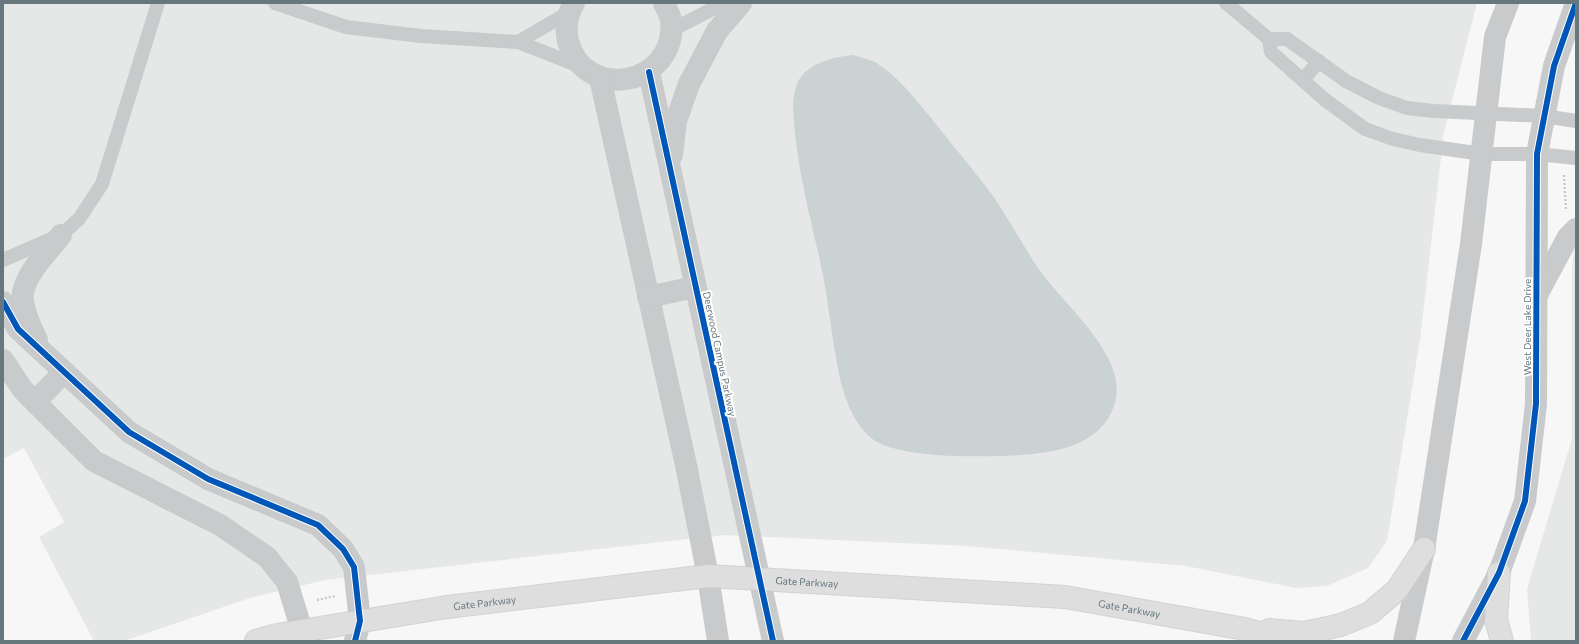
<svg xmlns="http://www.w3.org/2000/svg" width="1579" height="644" viewBox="0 0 1579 644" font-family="Commissioner,sans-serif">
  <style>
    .built { fill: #e6e8e7 }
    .water { fill: #cad2d3 }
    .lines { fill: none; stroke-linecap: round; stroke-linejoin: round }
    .secondary-casing { stroke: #d2d3d4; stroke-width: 24 }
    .path { stroke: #c7c7c8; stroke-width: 2.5; stroke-dasharray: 2 2; stroke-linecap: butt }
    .service { stroke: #c8cacb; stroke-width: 14 }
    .minor { stroke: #c8cacb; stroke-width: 22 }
    .tertiary { stroke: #c8cacb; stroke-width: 22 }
    .secondary { stroke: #dededf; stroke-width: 22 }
    .cycleway-casing { stroke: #fff; stroke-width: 8 }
    .cycleway { stroke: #0057b8; stroke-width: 6 }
    .labels { text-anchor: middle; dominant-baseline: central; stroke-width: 4; stroke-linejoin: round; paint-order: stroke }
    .street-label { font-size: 10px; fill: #66777d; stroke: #fff }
  </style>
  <rect width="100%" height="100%" fill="#f7f7f7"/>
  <g class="built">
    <path d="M3,3H1477L1444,132L1420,340L1387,541L1368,568L1327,586L1296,588L1186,566L967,546L724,535L325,580L250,598L124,641H94L39,537L64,522L24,448L3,459Z"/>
    <path d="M1576,233V641H1531L1527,589L1572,439V269Z"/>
  </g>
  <path class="water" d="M853,55C860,57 868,59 875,62C897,75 916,100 932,119C952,145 974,170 993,196C1008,218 1021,242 1036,265C1057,296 1089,322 1107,356C1115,371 1120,389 1114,406C1098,453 1037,455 995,456C965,457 895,457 871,438C855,425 846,402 841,383C833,349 830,314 824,280C814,231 800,183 795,133C794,118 791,101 796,87C803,64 832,57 853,55Z"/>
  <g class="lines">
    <defs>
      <g id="secondary">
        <path d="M1499,573L1496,620L1502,641"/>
        <path d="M1269,630L1304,633L1341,625L1370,613L1397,590L1424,549"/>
        <path id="s1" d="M256,641L277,635L447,607L708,576L1065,597L1245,629L1286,641"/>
      </g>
    </defs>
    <use href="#secondary" class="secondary-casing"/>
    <g class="path">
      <path d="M1564,175L1566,210"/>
      <path d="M317,600L335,596"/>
    </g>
    <g class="service">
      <path d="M275,3L346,27L421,36L518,42"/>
      <path d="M1226,3L1269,39"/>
      <path d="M568,13L518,42L582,67"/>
      <path d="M670,31L724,3"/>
      <path d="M1303,80L1319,61"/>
      <path d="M1576,121L1544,116L1434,111L1407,108L1379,98L1346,81L1287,39H1269L1271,52L1324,99L1365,129L1393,139L1420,145L1482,154H1537L1576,158"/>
      <path d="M3,260L61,235L79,219L102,184L158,3"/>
    </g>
    <g class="minor">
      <path d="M574,3C567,15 565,28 568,41C585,104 678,85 671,20C670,15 666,8 664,3"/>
      <path d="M649,72L773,641"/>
      <path d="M600,78L686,465L708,576L718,641"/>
      <path d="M672,155L676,121L689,84L717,31L741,3"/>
      <path d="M648,297L695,287"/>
      <path d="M3,302L18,329L129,432L208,479L318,525L343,549L354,567L360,621L355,641"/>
      <path d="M37,340C31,328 21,306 23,292C28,270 48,252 61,235"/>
      <path d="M3,360L23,390L94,461L220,525L267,557L287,582L302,631L309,641"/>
      <path d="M35,402L64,372"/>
    </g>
    <g class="tertiary">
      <path d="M1538,293L1568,237L1576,229"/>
      <path d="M1404,641L1424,549L1471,244L1495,37L1508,3"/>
      <path d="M1463,641L1499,573L1525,501L1536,404L1537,154L1554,66L1576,3"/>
    </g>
    <use href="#secondary" class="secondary"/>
    <defs>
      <g id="cycleway">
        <path d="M649,72L773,641"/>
        <path d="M3,302L18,329L129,432L208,479L318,525L343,549L354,567L360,621L355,641"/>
        <path d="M1463,641L1499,573L1525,501L1536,404L1537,154L1554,66L1576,3"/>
      </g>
    </defs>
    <use href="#cycleway" class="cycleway-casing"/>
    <use href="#cycleway" class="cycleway"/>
  </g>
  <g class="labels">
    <g class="street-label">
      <text transform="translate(1527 327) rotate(-90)">West Deer Lake Drive</text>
      <text transform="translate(720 354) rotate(78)">Deerwood Campus Parkway</text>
      <text stroke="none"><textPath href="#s1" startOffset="556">Gate Parkway</textPath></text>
      <text stroke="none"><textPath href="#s1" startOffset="232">Gate Parkway</textPath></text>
      <text stroke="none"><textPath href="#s1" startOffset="880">Gate Parkway</textPath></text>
    </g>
  </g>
  <rect width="1579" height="644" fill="none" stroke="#66777d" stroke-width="8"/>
</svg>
